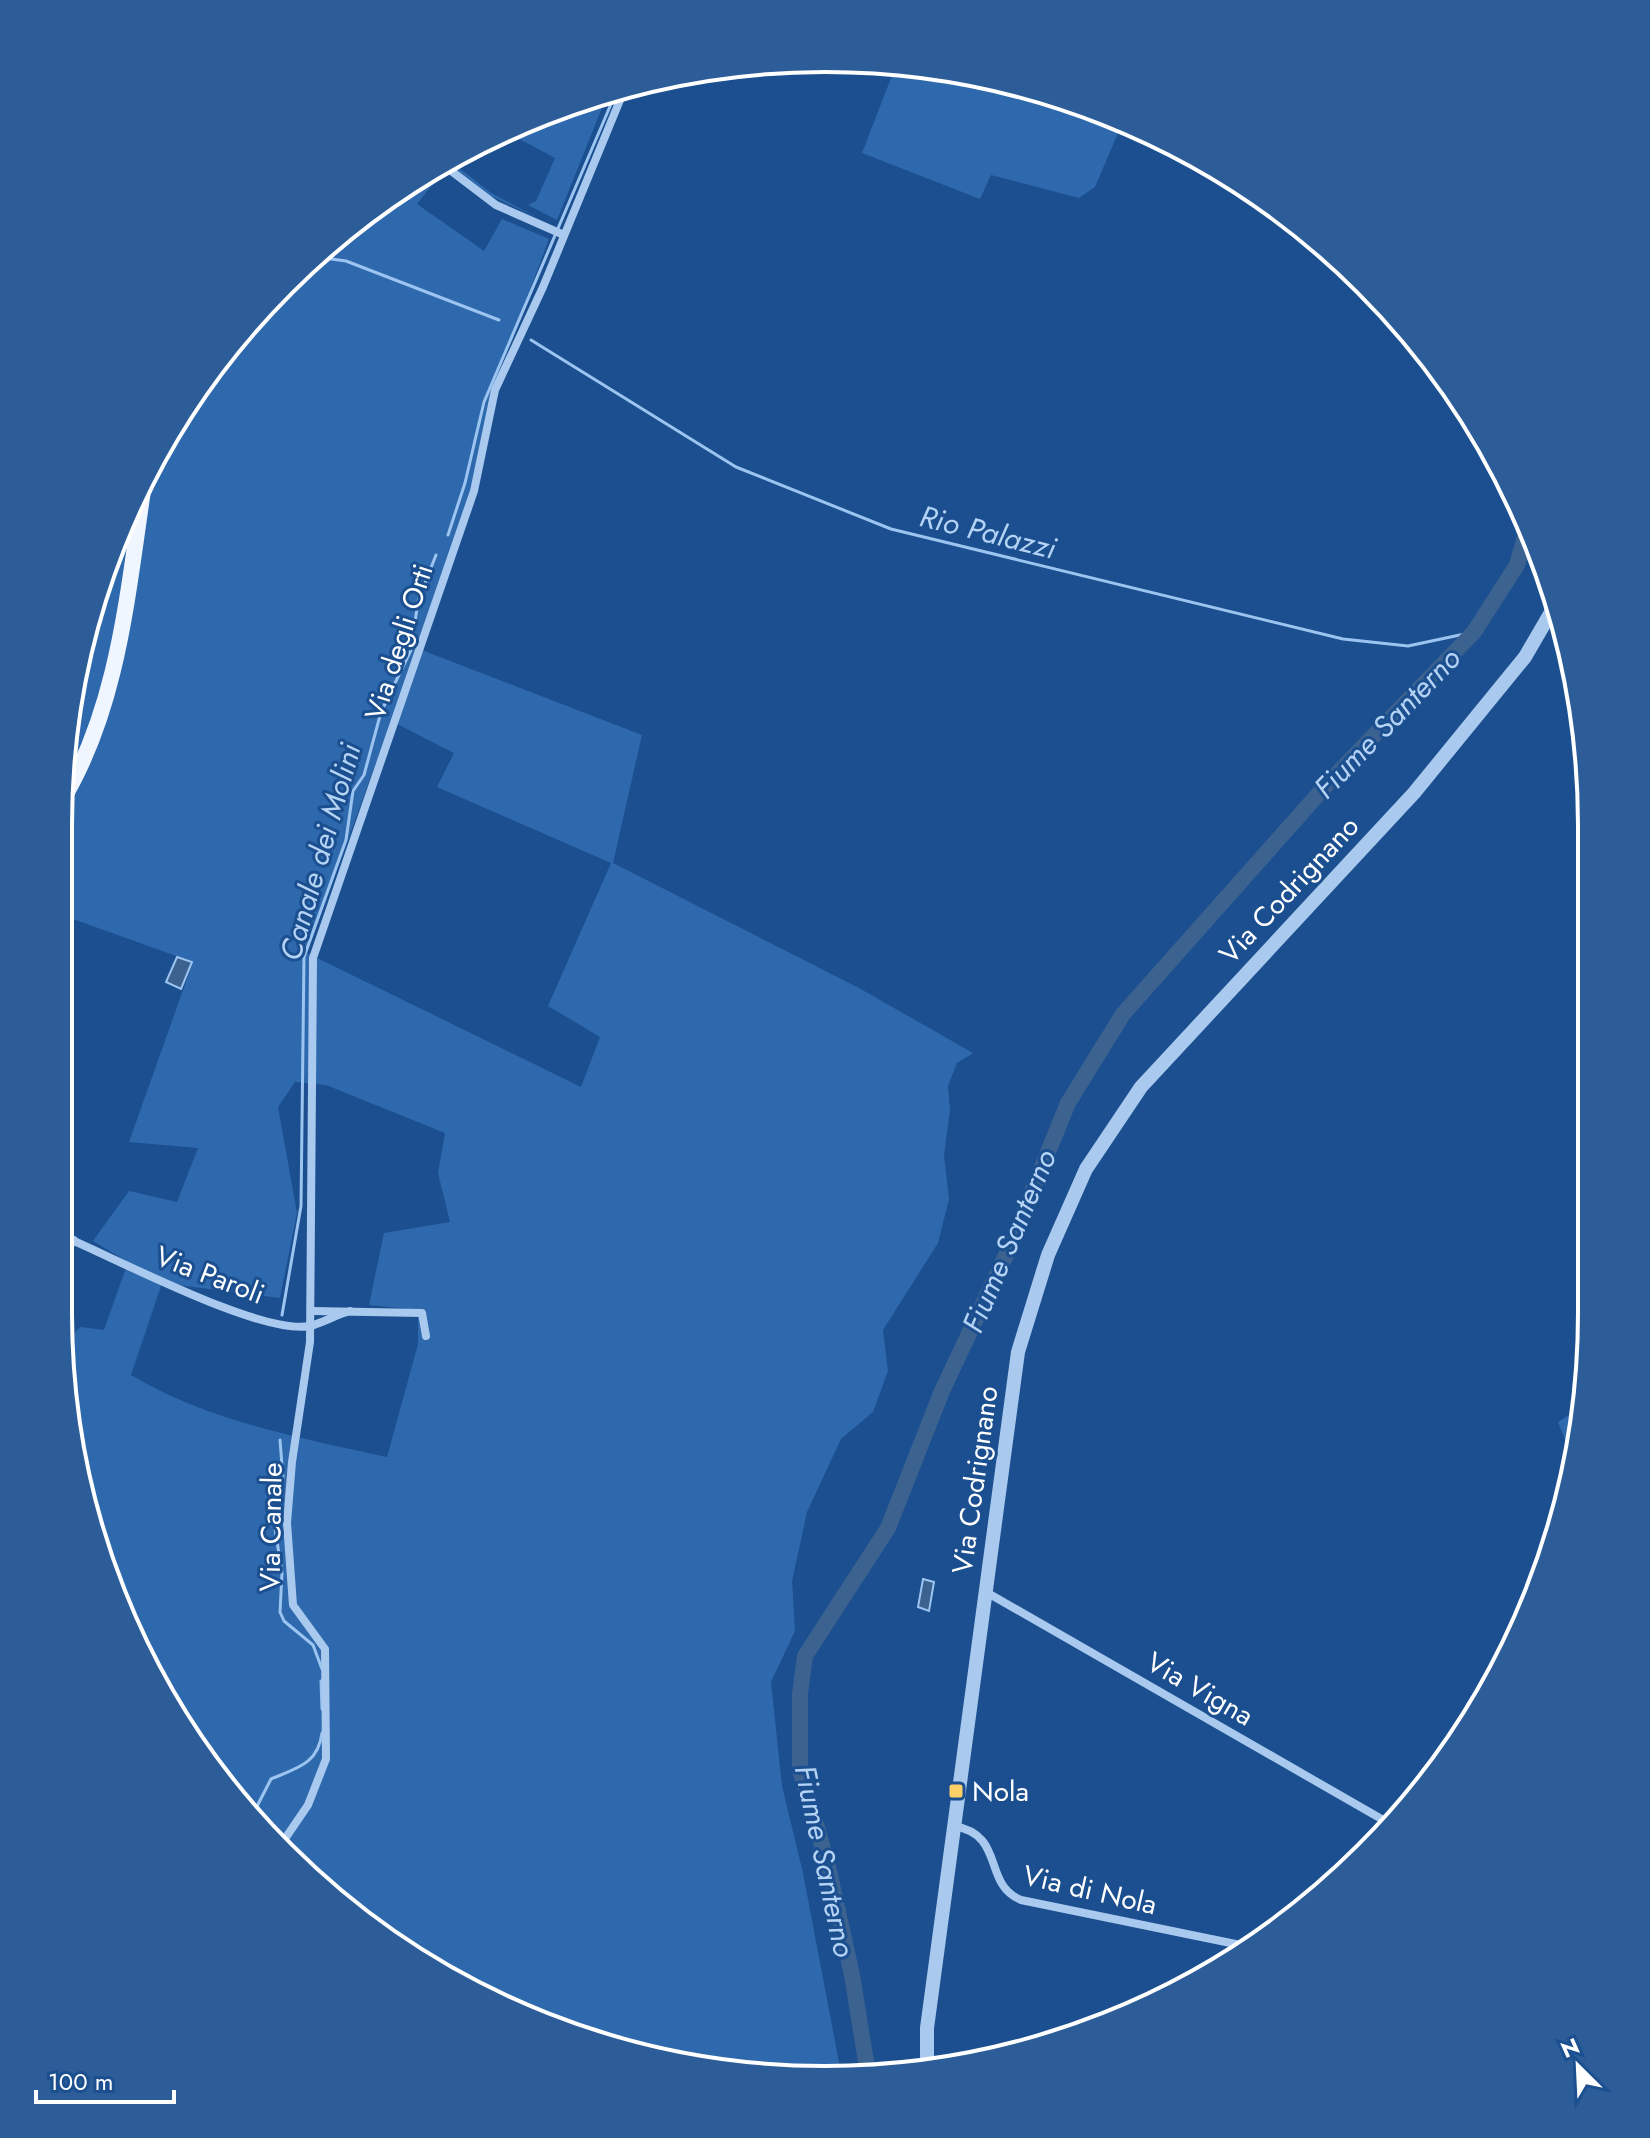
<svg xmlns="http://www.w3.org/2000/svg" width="1650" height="2138" viewBox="0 0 1650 2138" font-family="Jost,sans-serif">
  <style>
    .green { fill: #2e69ad; fill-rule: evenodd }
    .water { fill: #3c6290; stroke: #9cc4f0; stroke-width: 2 }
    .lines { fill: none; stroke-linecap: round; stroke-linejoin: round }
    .stream { stroke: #9cc4f0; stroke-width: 3 }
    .river { stroke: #3c6290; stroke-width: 16 }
    .minor { stroke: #a9c9ee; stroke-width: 8 }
    .tertiary { stroke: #a9c9ee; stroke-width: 14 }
    .primary { stroke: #f0f6ff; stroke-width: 16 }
    .poi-dot { fill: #ffd166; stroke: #1b4f8f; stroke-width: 3 }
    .labels { text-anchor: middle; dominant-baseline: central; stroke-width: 6; stroke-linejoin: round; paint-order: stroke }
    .street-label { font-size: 28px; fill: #fff; stroke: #1b4f8f }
    .poi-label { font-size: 28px; fill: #fff; stroke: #1b4f8f; text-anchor: start }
    .water-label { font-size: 30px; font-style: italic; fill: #b5d3f5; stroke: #1b4f8f }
    .rim { fill: none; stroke: #fff; stroke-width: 4 }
  </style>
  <rect width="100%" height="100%" fill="#1b4f8f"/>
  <g class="green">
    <path d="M896,65L975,73L1124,119L1095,187L1079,198L991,175L980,199L862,153Z"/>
    <path d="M608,93L557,220L528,205L536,201L555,158L504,131L532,116Z"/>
    <path d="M450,161L491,193L540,219L491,196L450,165Z"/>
    <path d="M425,173L439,176L417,204L484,251L502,219L549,239L497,377L474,491L419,649L642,735L613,863L859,988L973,1053L957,1063L948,1086L950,1110L944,1155L949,1199L938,1243L883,1330L888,1371L873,1412L841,1439L807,1512L792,1581L795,1631L771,1682L782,1786L803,1873L842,2078L825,2080L627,2054L442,1977L283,1856L161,1697L84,1512L62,1343L81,1327L104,1330L128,1262L93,1241L129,1191L177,1202L198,1148L129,1142L193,962L59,914L60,775L84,626L137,485L216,358L337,246L344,247L345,237L399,187ZM391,721L454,753L437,787L611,863L548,1006L600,1037L581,1087L307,953ZM295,1082L326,1085L445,1133L438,1173L450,1222L384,1233L369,1305L418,1310V1344L387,1457C300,1438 208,1421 131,1375L162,1283L280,1298L297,1213L278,1107Z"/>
    <path d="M1585,1339V1414L1573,1460L1558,1422L1582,1407L1581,1356Z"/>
  </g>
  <g class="water">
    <path d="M177,957L192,962L181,989L166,982Z"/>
    <path d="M923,1579L934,1582L929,1611L918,1607Z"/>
  </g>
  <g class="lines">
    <g class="stream">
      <path d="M324,258L346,261L499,320"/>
      <path d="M531,340L736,467L891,529L1343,639L1408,646L1474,632"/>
      <path d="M448,535L465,483L484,402L617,90"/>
      <path d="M282,1315L301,1206L304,957L346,840L353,791L364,775L381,712L411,650L418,601L436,555"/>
      <path d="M280,1440L283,1478L274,1522L282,1573L280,1612L284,1621L313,1645L322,1669"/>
      <path d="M321,1681L322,1709"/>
      <path d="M252,1816L271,1779C297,1768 318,1764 322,1733"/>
    </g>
    <path class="river" d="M868,2074L852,1975L827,1862L800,1770V1694L805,1656L888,1528L942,1391L1007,1253L1068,1103L1123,1014L1330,781L1474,632L1517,565L1527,530"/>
    <g class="minor">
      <path d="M442,164L496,205L564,235"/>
      <path d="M1554,609L1562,625"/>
      <path d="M58,1234C110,1255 260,1336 310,1326C322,1323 336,1315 350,1311"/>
      <path d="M58,1263L74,1240"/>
      <path d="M312,1311L422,1313L426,1336"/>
      <path d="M986,1592L1392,1825"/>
      <path d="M954,1826C1006,1835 982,1884 1021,1900L1255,1948"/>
      <path d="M278,1849L308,1805L326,1759L325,1649L293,1605L287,1523L292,1462L310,1342L313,958L474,491L495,390L543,287L625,88"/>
    </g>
    <path class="tertiary" d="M927,2067V2028L1018,1352L1048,1255L1086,1169L1141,1087L1414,793L1525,657L1557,602"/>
    <path class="primary" d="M60,804C121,705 128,584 146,471"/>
  </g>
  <rect class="poi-dot" x="948" y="1783" width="16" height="16" rx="4"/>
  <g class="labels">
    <g class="street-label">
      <text transform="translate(399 642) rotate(-72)">Via degli Orti</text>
      <text transform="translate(1289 890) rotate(-47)">Via Codrignano</text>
      <text transform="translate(210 1275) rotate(21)">Via Paroli</text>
      <text transform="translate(975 1480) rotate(-82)">Via Codrignano</text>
      <text transform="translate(271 1527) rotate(-89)">Via Canale</text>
      <text transform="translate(1200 1689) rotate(30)">Via Vigna</text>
      <text transform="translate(1090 1890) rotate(13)">Via di Nola</text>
    </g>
    <g class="poi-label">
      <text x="972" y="1791">Nola</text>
    </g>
    <g class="water-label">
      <text transform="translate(988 532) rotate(14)">Rio Palazzi</text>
      <text transform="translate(1387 723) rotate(-46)">Fiume Santerno</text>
      <text transform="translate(320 852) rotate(-74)">Canale dei Molini</text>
      <text transform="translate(1009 1241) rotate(-67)">Fiume Santerno</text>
      <text transform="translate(825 1861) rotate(78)">Fiume Santerno</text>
    </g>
  </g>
  <path d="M0 0H1650V2138H0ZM825 72H825A753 753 0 0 1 1578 825V1313A753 753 0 0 1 825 2066H825A753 753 0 0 1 72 1313V825A753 753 0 0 1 825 72Z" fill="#2d5d98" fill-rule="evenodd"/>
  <path class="rim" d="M825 72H825A753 753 0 0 1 1578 825V1313A753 753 0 0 1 825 2066H825A753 753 0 0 1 72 1313V825A753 753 0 0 1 825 72Z"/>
  <g transform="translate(1578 2066) rotate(336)" stroke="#1b4f8f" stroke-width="6" paint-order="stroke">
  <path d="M0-6L14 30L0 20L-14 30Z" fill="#ffffff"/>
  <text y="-12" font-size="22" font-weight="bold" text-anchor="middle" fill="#ffffff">N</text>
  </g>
  <path d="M36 2090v12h138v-12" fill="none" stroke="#ffffff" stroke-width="4"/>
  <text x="48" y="2090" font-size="24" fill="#ffffff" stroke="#1b4f8f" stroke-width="6" paint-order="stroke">100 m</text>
</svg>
